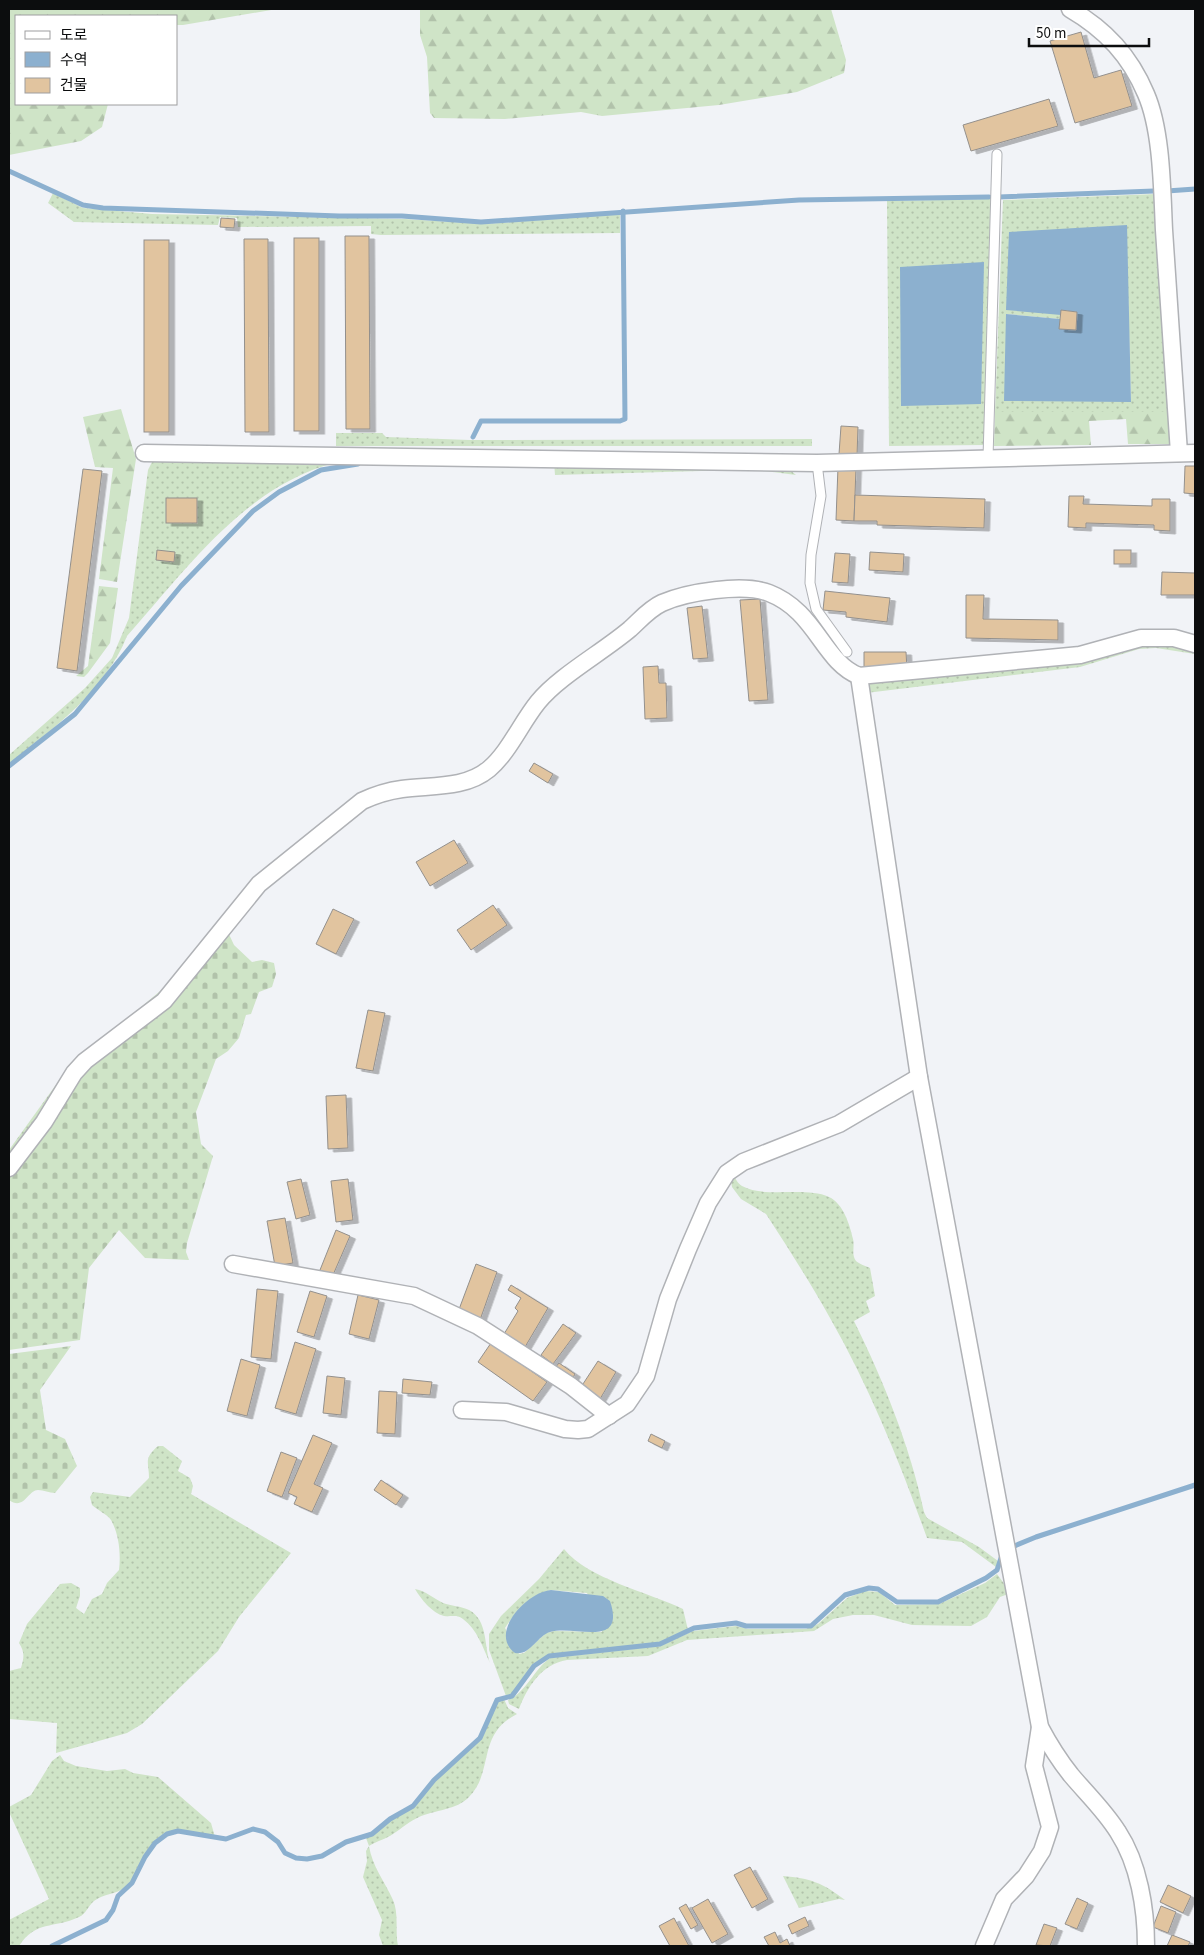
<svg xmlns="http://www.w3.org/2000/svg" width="1204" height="1955" viewBox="0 0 1204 1955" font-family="'Source Sans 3','Noto Sans KR',sans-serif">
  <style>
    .grass { fill: url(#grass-dots); fill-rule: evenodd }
    .forest { fill: url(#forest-firs) }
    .cemetery { fill: url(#cemetery-stones) }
    .water { fill: #8cb0cf }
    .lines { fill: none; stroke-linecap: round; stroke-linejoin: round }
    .stream { stroke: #8cb0cf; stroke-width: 5 }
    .building { fill: #e1c49f; stroke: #93908d; filter: url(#shadow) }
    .service-casing { stroke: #b0b2b6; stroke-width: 11 }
    .minor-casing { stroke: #b0b2b6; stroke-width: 19 }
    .service { stroke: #fff; stroke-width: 9 }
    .minor { stroke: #fff; stroke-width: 16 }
  </style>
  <defs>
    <pattern id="grass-dots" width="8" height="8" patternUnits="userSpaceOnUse" patternTransform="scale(1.25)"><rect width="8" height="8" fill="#cfe4c7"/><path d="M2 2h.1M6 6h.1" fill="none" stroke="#b1c2aa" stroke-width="1.8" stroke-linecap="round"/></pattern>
    <pattern id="forest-firs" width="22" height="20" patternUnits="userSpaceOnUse" patternTransform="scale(1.25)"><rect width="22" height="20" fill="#cfe4c7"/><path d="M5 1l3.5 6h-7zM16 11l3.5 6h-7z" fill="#b1c2aa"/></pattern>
    <pattern id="cemetery-stones" width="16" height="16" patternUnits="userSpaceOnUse" patternTransform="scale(1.25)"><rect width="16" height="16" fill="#cfe4c7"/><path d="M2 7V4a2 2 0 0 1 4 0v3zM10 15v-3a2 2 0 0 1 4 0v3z" fill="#b1c2aa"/></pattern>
    <filter id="shadow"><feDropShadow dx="5.5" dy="3" stdDeviation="0" flood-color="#0004"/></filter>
  </defs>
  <rect width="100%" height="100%" fill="#f1f3f7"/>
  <g class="grass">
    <path d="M53,193L83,208L152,214L405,219L485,224L620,214V233L381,235L371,234V226L238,227L237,218L220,217L218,225L74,222L48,203Z"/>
    <path d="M1156,194L1169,412H995L1003,200ZM1126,225L1131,402L1006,314L1060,319L1061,315Z"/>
    <path d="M991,199L984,445L889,446L887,201Z"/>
    <path d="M336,433H382L386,437L470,440L812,439V446H336Z"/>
    <path d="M158,460L334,463C244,487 186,570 127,636C106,690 53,729 9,764V755L85,688L112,658L129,618L148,470L152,462Z"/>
    <path d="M554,462L784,465L796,475L765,471L738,470L555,475Z"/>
    <path d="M1140,641L1195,647V654L1156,648L1139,649L1080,667L866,693L867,679Z"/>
    <path d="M170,986L9,1162V1150L68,1068L165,987Z"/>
    <path d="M733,1174C735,1178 738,1184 742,1186C766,1199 804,1186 829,1197C843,1203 850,1225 853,1239C855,1246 851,1255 856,1261C859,1264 866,1266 870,1268L875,1296L866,1301L870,1312L854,1321C884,1382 910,1446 924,1512L927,1518L979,1547L998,1561L996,1567L962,1542L927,1538C900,1463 870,1388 830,1318C810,1282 788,1248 766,1214L741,1199L732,1187L730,1176Z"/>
    <path d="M158,1446H163L182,1461L178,1471L190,1478L193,1486L191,1494L291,1553L239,1617L218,1651L142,1724L127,1733L56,1753L57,1723L9,1719V1671L21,1668C24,1658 25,1652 19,1643L27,1624L60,1584L71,1583L80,1588V1596L76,1608L84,1614L92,1599L102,1594L107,1583L119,1570C121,1554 119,1534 111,1520C107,1514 97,1510 92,1505L90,1497L93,1492L130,1497L149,1478C149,1462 143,1459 158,1446Z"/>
    <path d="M564,1549C588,1579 648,1592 683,1609L688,1630L659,1643L549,1655L533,1665L512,1695L506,1696L489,1650V1634L501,1616L539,1579ZM551,1590L587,1593L602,1632L554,1631L546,1633L524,1653L519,1654L505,1628C517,1610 530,1595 551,1590Z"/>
    <path d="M997,1574L1011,1593L1000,1597L987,1617L971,1626L912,1625L874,1615H853L833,1619L814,1631L687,1640L648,1656L567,1660C541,1664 527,1688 519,1709L509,1704L508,1700C526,1693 534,1669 550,1658L660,1646L693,1631L736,1626L748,1629H806L818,1624L847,1598L865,1591L879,1592L895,1605L939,1604L985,1583Z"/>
    <path d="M415,1589C426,1591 433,1598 443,1603C451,1606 461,1606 469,1610C488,1620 484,1646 490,1663C483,1648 477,1629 463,1619C457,1614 451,1617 444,1616C432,1613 421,1599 415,1589Z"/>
    <path d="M504,1699L508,1708L517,1714C476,1735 495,1770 469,1797C457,1810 434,1810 419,1817C410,1821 402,1828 393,1834C386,1839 377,1841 369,1846C372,1866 385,1882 393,1900C399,1913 395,1932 398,1946H383L379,1935L382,1920L363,1877L367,1861L366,1851L369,1846L366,1838L373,1835L390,1819L414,1807L435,1780L481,1739L497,1701Z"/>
    <path d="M60,1755L64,1761L76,1766L107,1771L125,1769L133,1773L158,1777L211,1823L215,1837C198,1835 183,1825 166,1833C143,1845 144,1875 126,1887C117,1894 103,1894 94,1901C88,1906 86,1914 79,1917C53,1929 36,1920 19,1946H9V1920L49,1899L9,1812V1807L31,1795L52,1761Z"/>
    <path d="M783,1876C810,1878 823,1883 845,1900L839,1899L799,1908Z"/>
  </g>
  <g class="forest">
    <path d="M9,9H277L183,25H176V16H16V104H108L102,127L81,141L9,155Z"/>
    <path d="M420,9H831L846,60L844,73L797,92L719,105L602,116L581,112L505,119L434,118L430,113L427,57L420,35Z"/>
    <path d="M121,409L136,459L117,582L99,579L113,468L95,467L83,417Z"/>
    <path d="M995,412H1169L1170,444H1128L1126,419L1089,421L1091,445L994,446Z"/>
    <path d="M99,586L118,588L110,643L88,673L84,677L76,676L88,666Z"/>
  </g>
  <g class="cemetery">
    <path d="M227,930L234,945L252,962L262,960L274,963L276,974L272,987L259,992L251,1014L246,1015L239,1038L228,1051L216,1059L196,1112L201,1144L213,1156L187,1243L186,1252L189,1260L145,1258L119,1230L89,1268L80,1340L9,1350V1175L73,1082Z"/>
    <path d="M71,1346L40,1390L46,1430L65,1439L77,1466L55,1493C49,1493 44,1490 38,1490C28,1490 24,1511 9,1500V1354Z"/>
  </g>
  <g class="water">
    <path d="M1127,225L1131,402L1004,401L1006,314L1060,319L1076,330L1077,312L1061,310V315L1006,310L1009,232Z"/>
    <path d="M984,262L981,404L901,406L900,267Z"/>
    <path d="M551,1590L603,1596L610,1601C626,1649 575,1625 550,1632C537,1636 530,1656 515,1653C488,1633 527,1592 551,1590Z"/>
  </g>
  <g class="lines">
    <g class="stream">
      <path d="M9,171L83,205L103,208L339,216H402L481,222L799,200L989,197"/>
      <path d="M1167,191L1195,189"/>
      <path d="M999,197L1154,191"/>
      <path d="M473,437L481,421H620L625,419L623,211"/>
      <path d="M9,766L75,714L181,586L253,511L279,492L321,470L358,464"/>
      <path d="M1012,1547L1036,1537L1195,1485"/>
      <path d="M52,1946L106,1920L113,1910L118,1896L132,1883L145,1857L155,1843L167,1834L178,1831L226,1839L253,1829L265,1832L278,1842L285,1853L296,1858L307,1859L322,1856L346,1842L372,1834L390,1819L413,1806L434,1780L480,1738L497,1700L512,1696L534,1666L549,1656L660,1644L694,1628L736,1623L746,1626H811L845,1595L869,1588L878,1589L897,1602H938L986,1578L997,1570L1002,1555"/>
    </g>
  </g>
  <g class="building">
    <path d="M1081,32L1094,78L1121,70L1132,106L1075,123L1050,41Z"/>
    <path d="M1049,99L1058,126L971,151L963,125Z"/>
    <path d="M221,218L235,219L234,228L220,227Z"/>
    <path d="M345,236H369L370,429H346Z"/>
    <rect x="294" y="238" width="25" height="193"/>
    <path d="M244,239H268L269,432H245Z"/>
    <rect x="144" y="240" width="25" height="192"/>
    <path d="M1061,310L1077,312L1076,330L1059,329Z"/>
    <path d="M841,426L858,427L857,456L839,454Z"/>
    <path d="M1185,466H1195V494L1184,493Z"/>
    <path d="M838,467L856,468L854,521L836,520Z"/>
    <path d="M83,469L102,471L77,671L57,668Z"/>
    <path d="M855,495L985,499L984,528L877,525V521H854Z"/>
    <path d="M1069,496H1084L1083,504L1152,506V499H1170V531L1154,530V525L1086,523V528L1068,527Z"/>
    <rect x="166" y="498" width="31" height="25"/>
    <path d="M157,550L175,552L174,562L156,560Z"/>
    <rect x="1114" y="550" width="17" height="14"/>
    <path d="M870,552L904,554L903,572L869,570Z"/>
    <path d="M835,553L850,554L848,583L832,582Z"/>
    <path d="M1162,572L1195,573V595H1161Z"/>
    <path d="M825,591L890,598L887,622L846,617V612L823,610Z"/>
    <path d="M966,595H984L983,619L1058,620V640L966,638Z"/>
    <path d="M760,599L768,700L749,701L740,600Z"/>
    <path d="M702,606L708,658L693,659L687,608Z"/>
    <path d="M864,652H906L907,669L864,670Z"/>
    <path d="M658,666L659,683H666L667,718L645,719L643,667Z"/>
    <path d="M534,763L553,774L548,783L529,771Z"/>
    <path d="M454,840L468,863L430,886L416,862Z"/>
    <path d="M493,905L507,925L471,950L457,930Z"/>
    <path d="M333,909L354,919L336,954L316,944Z"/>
    <path d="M368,1010L385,1013L373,1071L356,1068Z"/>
    <path d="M346,1095L348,1148L328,1149L326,1096Z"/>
    <path d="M301,1179L310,1215L296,1219L287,1182Z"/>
    <path d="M348,1179L353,1220L336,1222L331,1181Z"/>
    <path d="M285,1218L293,1263L275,1266L267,1221Z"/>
    <path d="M336,1230L350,1236L333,1275L320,1270Z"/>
    <path d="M476,1264L497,1272L480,1320L458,1312Z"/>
    <path d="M511,1285L548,1308L525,1347L504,1334L518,1311L515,1308L521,1298L508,1290Z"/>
    <path d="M257,1289L278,1291L271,1359L251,1357Z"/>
    <path d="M310,1291L327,1296L314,1337L297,1332Z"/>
    <path d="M358,1295L379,1300L369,1339L349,1334Z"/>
    <path d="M563,1324L576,1333L553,1364L541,1355Z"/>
    <path d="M295,1342L316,1349L296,1414L275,1408Z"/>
    <path d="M491,1343L547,1382L533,1401L478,1362Z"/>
    <path d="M241,1359L260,1365L247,1416L227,1411Z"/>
    <path d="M598,1361L616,1372L600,1399L581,1387Z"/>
    <path d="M559,1363L575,1374L571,1381L554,1369Z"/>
    <path d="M327,1376L345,1378L341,1415L323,1413Z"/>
    <path d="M403,1379L432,1382L430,1395L402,1393Z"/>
    <path d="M379,1391L397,1392L395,1434L377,1433Z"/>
    <path d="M651,1434L665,1441L662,1448L648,1441Z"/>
    <path d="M313,1435L332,1443L314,1484L323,1488L312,1512L294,1504L297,1497L288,1493Z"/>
    <path d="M281,1452L297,1458L282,1497L267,1491Z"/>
    <path d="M381,1480L403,1495L396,1505L374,1490Z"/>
    <path d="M750,1867L768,1899L752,1908L734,1875Z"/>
    <path d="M1168,1885L1191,1896L1183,1913L1160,1902Z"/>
    <path d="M1077,1898L1088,1903L1077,1929L1065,1924Z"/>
    <path d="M708,1899L728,1934L712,1943L692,1908Z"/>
    <path d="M686,1904L698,1925L691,1929L679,1908Z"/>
    <path d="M1161,1906L1176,1912L1168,1933L1153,1927Z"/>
    <path d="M805,1917L809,1926L792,1934L788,1925Z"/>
    <path d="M674,1918L689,1946H670L659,1926Z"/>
    <path d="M1044,1924L1057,1928L1050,1946L1036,1945Z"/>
    <path d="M775,1932L780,1943L787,1939L790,1946H769L764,1937Z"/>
    <path d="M1172,1935L1190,1942L1188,1946H1167Z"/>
  </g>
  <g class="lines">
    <defs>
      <g id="service">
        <path d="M988,458L997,154"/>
        <path d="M817,463L821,496L811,555L810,583L816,609L847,652"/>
      </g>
      <g id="minor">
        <path d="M1070,9C1106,30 1130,56 1146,94C1162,131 1162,189 1164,230C1169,304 1174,379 1179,453"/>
        <path d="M144,453L817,463L1195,453"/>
        <path d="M859,676L919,1077L1040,1727C1049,1744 1059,1760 1071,1775C1087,1794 1105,1811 1118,1832C1139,1864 1146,1909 1146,1946"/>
        <path d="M9,1168L44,1122L74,1073L85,1061L164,1001L259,884L362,801C375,795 387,791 402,789C431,785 465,789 489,769C509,752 521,723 538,702C559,676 603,652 630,629C640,620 649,609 662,603C687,592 743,583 769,593C816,611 823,662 859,676L1080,655L1141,638H1174L1195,644"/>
        <path d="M233,1264L414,1296L478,1326L571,1386L609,1416"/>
        <path d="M462,1410L506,1412L565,1429L578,1430L588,1429L627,1404L646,1376L668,1299L688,1249L708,1203L727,1173L743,1162L839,1124L919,1077"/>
        <path d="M984,1946L1004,1899L1026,1876L1042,1851L1050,1827L1034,1766L1040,1727"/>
      </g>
    </defs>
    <use href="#service" class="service-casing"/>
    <use href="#minor" class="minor-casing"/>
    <use href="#service" class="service"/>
    <use href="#minor" class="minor"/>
  </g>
  <rect width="1204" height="1955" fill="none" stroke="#0c0d0e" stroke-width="20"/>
  <rect x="15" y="15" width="162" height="90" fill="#ffffff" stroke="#9e9e9f"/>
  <rect x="25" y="31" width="25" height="8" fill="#ffffff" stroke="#9e9e9f"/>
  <text x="60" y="40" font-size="15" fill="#0c0d0e">도로</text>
  <rect x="25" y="52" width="25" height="15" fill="#8cb0cf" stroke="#9e9e9f"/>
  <text x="60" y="65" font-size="15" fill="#0c0d0e">수역</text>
  <rect x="25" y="78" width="25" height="15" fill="#e1c49f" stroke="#9e9e9f"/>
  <text x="60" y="90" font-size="15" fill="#0c0d0e">건물</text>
  <path d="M1029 38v8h120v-8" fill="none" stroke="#0c0d0e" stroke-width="2.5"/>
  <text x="1036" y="38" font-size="15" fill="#0c0d0e" stroke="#ffffff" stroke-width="4" paint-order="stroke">50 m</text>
</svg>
